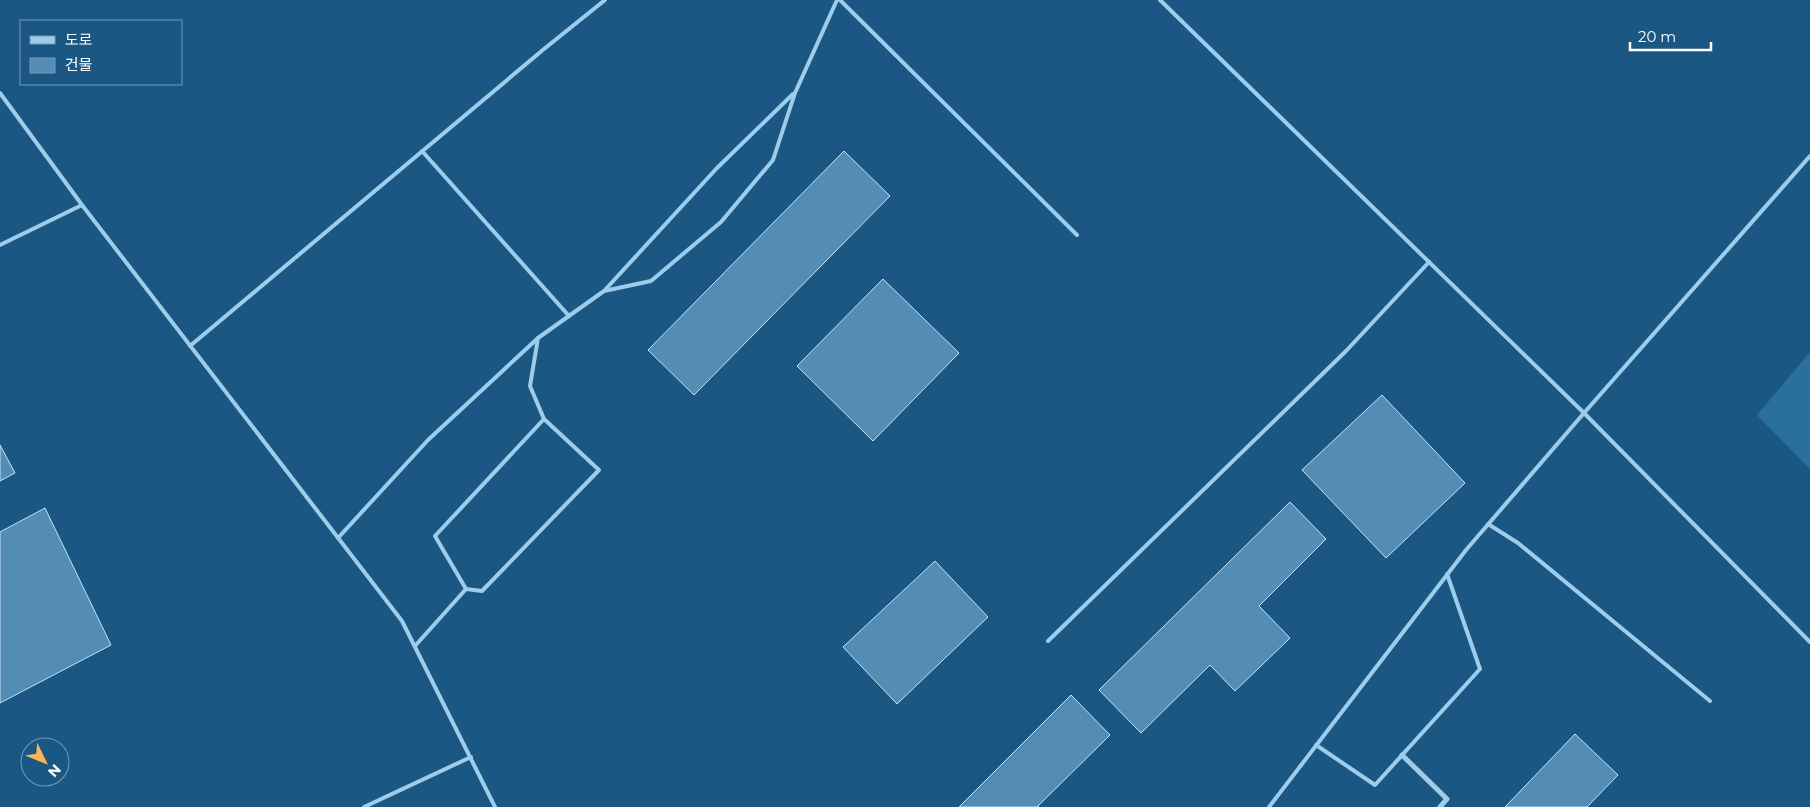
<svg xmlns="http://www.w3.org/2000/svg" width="1810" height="807" viewBox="0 0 1810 807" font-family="Montserrat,'Noto Sans KR',sans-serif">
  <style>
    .green { fill: #29709f }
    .building { fill: #548db3; stroke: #c3e3f8 }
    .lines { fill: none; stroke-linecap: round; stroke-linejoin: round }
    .service { stroke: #9ecceb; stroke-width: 4 }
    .minor { stroke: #9ecceb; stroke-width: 5 }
  </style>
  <rect width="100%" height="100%" fill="#1a5782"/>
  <path class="green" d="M1810,352V469L1757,415Z"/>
  <g class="building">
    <path d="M844,151L890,196L694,395L648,350Z"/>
    <path d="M883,279L959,353L873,441L797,366Z"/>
    <path d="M1382,395L1465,483L1386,558L1302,470Z"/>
    <path d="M0,445L15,473L0,481Z"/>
    <path d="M1290,502L1326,539L1259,606L1290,638L1235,691L1210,665L1141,733L1099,690Z"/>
    <path d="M45,508L111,645L0,703V532Z"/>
    <path d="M935,561L988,617L897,704L843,647Z"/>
    <path d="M1071,695L1110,735L1038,806L1039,807H959Z"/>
    <path d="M1575,734L1618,775L1587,807H1505Z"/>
  </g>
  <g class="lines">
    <g class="service">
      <path d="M840,0L1077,235"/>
      <path d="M1160,0L1584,413L1810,642"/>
      <path d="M0,93L82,205L402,621L495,807"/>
      <path d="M422,151L569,316"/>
      <path d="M0,245L82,205"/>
      <path d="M604,291L717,168L793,94"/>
      <path d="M538,338L530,386L544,419"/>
      <path d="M190,346L544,49L605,0"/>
      <path d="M544,419L599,470L482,591L466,589L435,536Z"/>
      <path d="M1488,524L1518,543L1710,701"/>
      <path d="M338,538L428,440L538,338L604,291L651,281L721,222L773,160L795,93L837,0"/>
      <path d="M1048,641L1346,351L1429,262"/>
      <path d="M415,646L466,589"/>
      <path d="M1316,745L1375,785L1480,669L1447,574"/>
      <path d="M364,807L471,757"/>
      <path d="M1269,807L1466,550L1584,413L1810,156"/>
    </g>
    <path class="minor" d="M1402,755L1447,799L1440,807"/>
  </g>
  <rect x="20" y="20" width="162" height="65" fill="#1a5782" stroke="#769ab4"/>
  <rect x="30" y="36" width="25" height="8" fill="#9ecceb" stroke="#769ab4"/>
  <text x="65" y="45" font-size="15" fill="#ffffff">도로</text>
  <rect x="30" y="58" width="25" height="15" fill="#548db3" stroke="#769ab4"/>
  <text x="65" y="70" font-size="15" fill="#ffffff">건물</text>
  <g transform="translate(45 762) rotate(133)"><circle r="24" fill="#1a5782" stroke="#769ab4"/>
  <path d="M0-4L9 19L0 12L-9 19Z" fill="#fdb55a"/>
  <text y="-8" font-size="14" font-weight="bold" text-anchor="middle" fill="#ffffff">N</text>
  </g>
  <path d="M1630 42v8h81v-8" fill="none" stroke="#ffffff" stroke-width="2.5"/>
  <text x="1638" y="42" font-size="15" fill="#ffffff" stroke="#1a5782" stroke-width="4" paint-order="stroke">20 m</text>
</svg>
